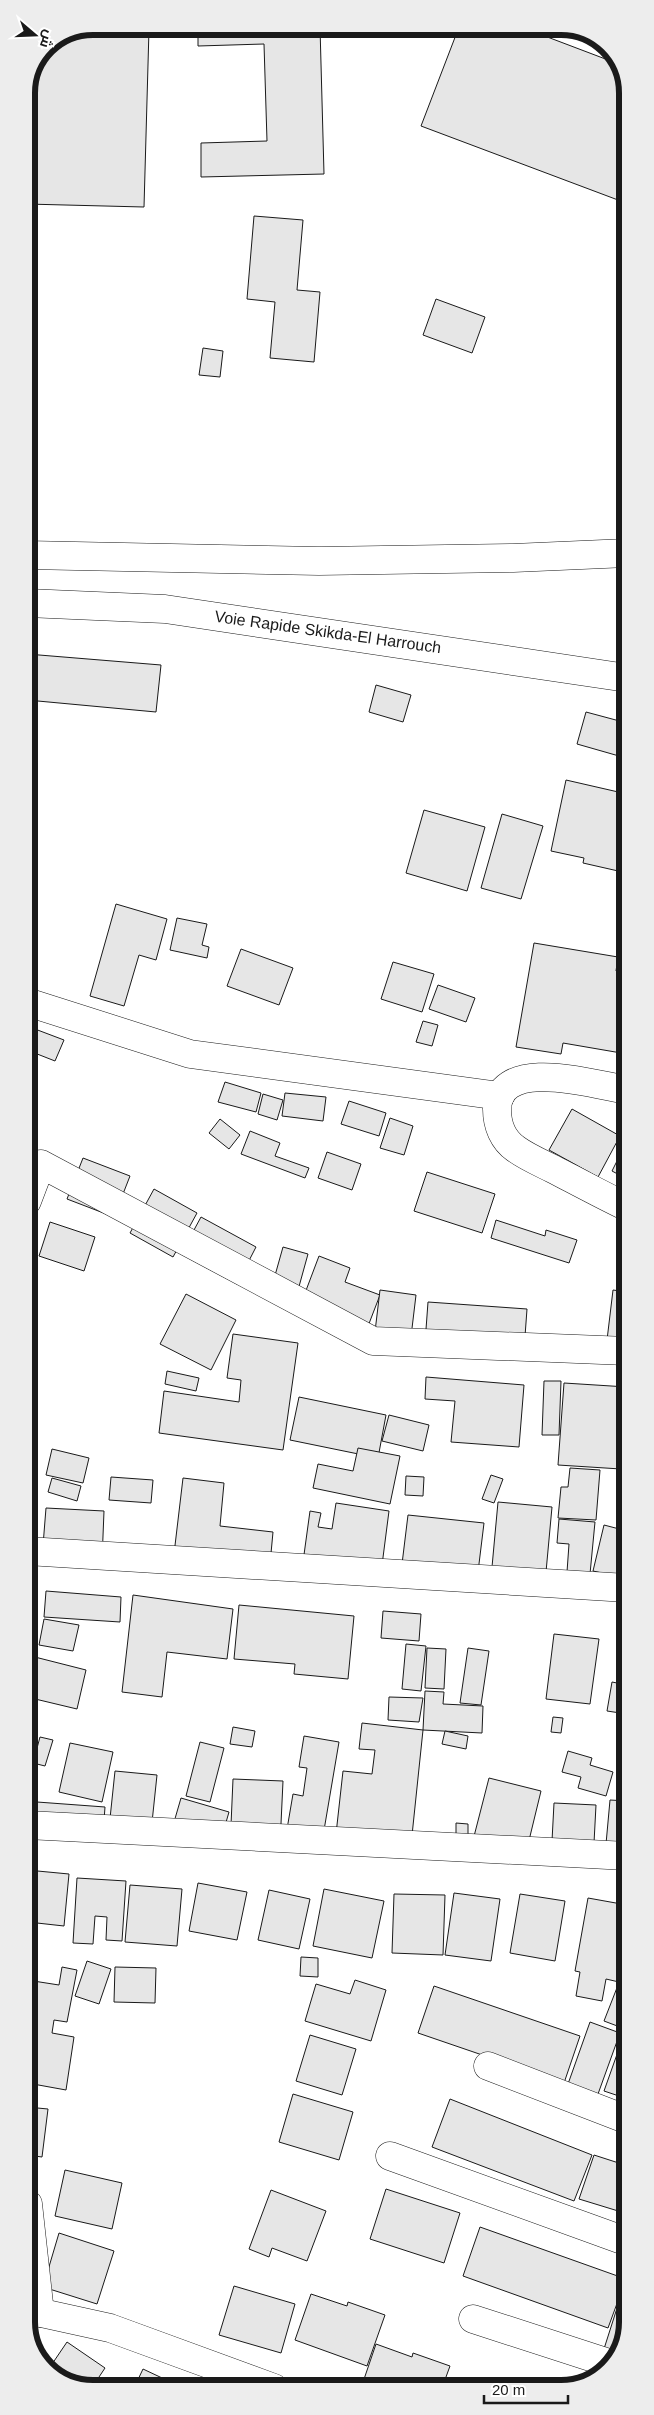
<svg xmlns="http://www.w3.org/2000/svg" width="654" height="2415" viewBox="0 0 654 2415" font-family="Helvetica,Cairo,sans-serif">
  <style>
    .building { fill: #e6e6e6; stroke: #1a1a1a }
    .lines { fill: none; stroke-linecap: round; stroke-linejoin: round }
    .minor-casing { stroke: #1a1a1a; stroke-width: 29 }
    .highway-casing { stroke: #1a1a1a; stroke-width: 29 }
    .minor { stroke: #fff; stroke-width: 28 }
    .highway { stroke: #fff; stroke-width: 28 }
    .labels { text-anchor: middle; dominant-baseline: central; stroke-width: 4; stroke-linejoin: round; paint-order: stroke }
    .street-label { font-size: 16px; fill: #1a1a1a; stroke: #fff }
    .rim { fill: none; stroke: #1a1a1a; stroke-width: 6 }
  </style>
  <rect width="100%" height="100%" fill="#fff"/>
  <g class="building">
    <path d="M198,26L320,27L324,174L201,177V143L267,141L264,44L198,46Z"/>
    <path d="M459,27H521L616,63L626,80V203L421,126Z"/>
    <path d="M90,28L149,29L144,207L26,204V93L46,46Z"/>
    <path d="M254,216L303,220L297,290L320,292L314,362L270,358L275,302L247,299Z"/>
    <path d="M436,299L485,317L472,353L423,335Z"/>
    <path d="M203,348L223,351L220,377L199,375Z"/>
    <path d="M27,654L161,665L156,712L27,700Z"/>
    <path d="M376,685L411,695L403,722L369,712Z"/>
    <path d="M586,712L627,723L626,758L577,744Z"/>
    <path d="M566,780L627,794V873L583,863L584,858L551,851Z"/>
    <path d="M424,810L485,827L467,891L406,873Z"/>
    <path d="M502,814L543,826L521,899L481,888Z"/>
    <path d="M27,846L31,847L27,870Z"/>
    <path d="M116,904L167,919L156,960L139,955L124,1006L90,996Z"/>
    <path d="M177,918L207,924L202,945L209,947L207,958L170,950Z"/>
    <path d="M534,943L618,957L616,971L627,973V1054L563,1043L561,1054L516,1047Z"/>
    <path d="M241,949L293,968L279,1005L227,986Z"/>
    <path d="M393,962L434,974L422,1012L381,999Z"/>
    <path d="M438,985L475,998L466,1022L429,1009Z"/>
    <path d="M423,1021L438,1025L432,1046L416,1042Z"/>
    <path d="M27,1026L64,1040L55,1061L27,1050Z"/>
    <path d="M225,1082L261,1093L256,1112L218,1102Z"/>
    <path d="M285,1093L326,1097L323,1121L282,1116Z"/>
    <path d="M263,1094L283,1100L277,1120L258,1114Z"/>
    <path d="M349,1101L386,1113L379,1136L341,1124Z"/>
    <path d="M572,1109L620,1136L598,1177L549,1150Z"/>
    <path d="M390,1118L413,1126L404,1155L380,1148Z"/>
    <path d="M220,1119L240,1135L229,1149L209,1133Z"/>
    <path d="M250,1131L280,1143L275,1156L309,1168L305,1178L241,1154Z"/>
    <path d="M627,1141V1179L612,1171Z"/>
    <path d="M327,1152L361,1164L352,1190L318,1178Z"/>
    <path d="M83,1158L130,1176L114,1217L67,1199Z"/>
    <path d="M427,1172L495,1194L482,1233L414,1211Z"/>
    <path d="M154,1189L197,1213L173,1257L130,1233Z"/>
    <path d="M201,1217L256,1247L237,1284L181,1254Z"/>
    <path d="M496,1220L545,1236L546,1230L577,1240L569,1263L491,1238Z"/>
    <path d="M50,1222L95,1237L84,1271L39,1256Z"/>
    <path d="M283,1247L308,1254L295,1301L274,1279Z"/>
    <path d="M319,1256L350,1268L345,1282L380,1295L365,1334L299,1309Z"/>
    <path d="M380,1290L416,1295L410,1345L374,1340Z"/>
    <path d="M613,1290L627,1292V1343L607,1340Z"/>
    <path d="M186,1294L236,1320L211,1370L160,1344Z"/>
    <path d="M428,1302L527,1309L524,1350L425,1343Z"/>
    <path d="M233,1334L298,1343L283,1450L159,1433L164,1391L239,1402L241,1380L227,1378Z"/>
    <path d="M167,1371L199,1378L196,1391L165,1384Z"/>
    <path d="M426,1377L524,1385L519,1447L451,1442L455,1401L425,1399Z"/>
    <path d="M544,1381H561L559,1435H542Z"/>
    <path d="M564,1383L627,1387L621,1469L558,1465Z"/>
    <path d="M299,1397L386,1415L378,1458L290,1440Z"/>
    <path d="M389,1415L429,1425L423,1451L382,1441Z"/>
    <path d="M358,1448L400,1456L390,1504L313,1488L318,1464L353,1471Z"/>
    <path d="M52,1449L89,1458L83,1483L46,1475Z"/>
    <path d="M570,1468L600,1470L596,1520L558,1518L561,1487H568Z"/>
    <path d="M491,1475L503,1479L494,1503L482,1499Z"/>
    <path d="M406,1476L424,1477L423,1496L405,1495Z"/>
    <path d="M111,1477L153,1480L151,1503L109,1500Z"/>
    <path d="M52,1478L81,1486L77,1501L48,1492Z"/>
    <path d="M183,1478L224,1483L220,1526L273,1532L270,1564L174,1554Z"/>
    <path d="M498,1502L552,1507L546,1572L492,1567Z"/>
    <path d="M336,1503L389,1511L381,1573L303,1562L310,1511L321,1513L318,1527L332,1529Z"/>
    <path d="M46,1508L104,1511L102,1561L42,1558Z"/>
    <path d="M27,1512L34,1513L30,1560L27,1559Z"/>
    <path d="M408,1515L484,1523L478,1572L402,1564Z"/>
    <path d="M559,1519L595,1522L590,1574L567,1572L569,1544L557,1543Z"/>
    <path d="M604,1525L627,1531V1547L620,1577L593,1571Z"/>
    <path d="M627,1542V1577L622,1576Z"/>
    <path d="M46,1591L121,1597L120,1622L44,1617Z"/>
    <path d="M27,1594L35,1596L27,1621Z"/>
    <path d="M133,1595L233,1609L227,1659L167,1652L162,1697L122,1692Z"/>
    <path d="M239,1605L354,1616L348,1679L294,1674L295,1664L234,1659Z"/>
    <path d="M383,1611L421,1614L419,1641L381,1638Z"/>
    <path d="M44,1619L79,1625L73,1651L39,1645Z"/>
    <path d="M554,1634L599,1639L590,1704L546,1699Z"/>
    <path d="M406,1644L426,1646L421,1691L402,1689Z"/>
    <path d="M427,1648L446,1649L444,1689L425,1688Z"/>
    <path d="M468,1648L489,1651L481,1705L460,1703Z"/>
    <path d="M27,1655L86,1670L77,1709L31,1698L27,1707Z"/>
    <path d="M612,1682L627,1685V1714L607,1711Z"/>
    <path d="M425,1691L444,1692L443,1704L483,1706L482,1733L423,1730Z"/>
    <path d="M389,1697L423,1698L419,1722L388,1720Z"/>
    <path d="M553,1717L563,1718L561,1733L551,1732Z"/>
    <path d="M623,1721H627V1761L621,1760Z"/>
    <path d="M362,1723L423,1730L411,1845L335,1843L343,1771L372,1774L375,1750L359,1749Z"/>
    <path d="M233,1727L255,1731L252,1747L230,1744Z"/>
    <path d="M445,1731L468,1736L466,1749L442,1744Z"/>
    <path d="M27,1733L35,1734L27,1766Z"/>
    <path d="M304,1736L339,1742L322,1842L286,1835L293,1794L303,1796L307,1768L299,1767Z"/>
    <path d="M40,1737L53,1740L45,1766L33,1763Z"/>
    <path d="M200,1742L224,1748L210,1802L186,1796Z"/>
    <path d="M70,1743L113,1752L102,1802L59,1792Z"/>
    <path d="M568,1751L592,1758L590,1765L613,1772L606,1796L578,1788L581,1777L562,1772Z"/>
    <path d="M115,1771L157,1775L151,1832L109,1828Z"/>
    <path d="M489,1778L541,1791L524,1861L471,1848Z"/>
    <path d="M233,1779L283,1781L280,1845L231,1825Z"/>
    <path d="M181,1798L229,1812L220,1843L172,1829Z"/>
    <path d="M610,1800L627,1801V1857L605,1855Z"/>
    <path d="M37,1802L105,1807L103,1834L35,1828Z"/>
    <path d="M554,1803L596,1805L594,1843L552,1841Z"/>
    <path d="M456,1823L468,1824V1843L456,1842Z"/>
    <path d="M27,1870L69,1874L64,1926L37,1923L36,1929L27,1928Z"/>
    <path d="M77,1878L126,1881L122,1941L106,1940L107,1917L95,1916L93,1944L73,1943Z"/>
    <path d="M198,1883L247,1892L237,1940L189,1931Z"/>
    <path d="M130,1885L182,1889L177,1946L125,1942Z"/>
    <path d="M324,1889L384,1901L372,1958L313,1946Z"/>
    <path d="M269,1890L310,1899L299,1949L258,1940Z"/>
    <path d="M454,1893L500,1899L491,1961L445,1955Z"/>
    <path d="M394,1894L445,1895L443,1955L392,1953Z"/>
    <path d="M520,1894L565,1901L555,1961L510,1953Z"/>
    <path d="M588,1898L627,1905L628,1963L622,1962L619,1982L606,1979L602,2001L576,1996L580,1972L575,1971Z"/>
    <path d="M301,1957L318,1958V1977L300,1976Z"/>
    <path d="M87,1961L111,1969L99,2004L75,1996Z"/>
    <path d="M62,1967L77,1970L67,2022L54,2020L52,2033L74,2037L66,2090L33,2084L34,2076L27,2075V1980L59,1985Z"/>
    <path d="M115,1967L156,1968L155,2003L114,2002Z"/>
    <path d="M355,1980L386,1990L371,2041L305,2021L316,1984L350,1994Z"/>
    <path d="M620,1980L628,1983V2030L604,2021Z"/>
    <path d="M434,1986L580,2036L564,2083L418,2033Z"/>
    <path d="M590,2022L620,2033L598,2094L568,2084Z"/>
    <path d="M626,2029H628V2099L604,2091Z"/>
    <path d="M310,2035L356,2049L342,2095L296,2081Z"/>
    <path d="M293,2094L353,2112L339,2160L279,2142Z"/>
    <path d="M450,2099L592,2155L574,2201L432,2147Z"/>
    <path d="M27,2107L48,2109L42,2157L27,2155Z"/>
    <path d="M594,2155L628,2166V2214L579,2199Z"/>
    <path d="M65,2170L122,2183L112,2229L55,2216Z"/>
    <path d="M386,2189L460,2213L444,2263L370,2239Z"/>
    <path d="M271,2190L326,2211L307,2261L272,2248L269,2257L249,2249Z"/>
    <path d="M480,2227L626,2279L608,2328L463,2276Z"/>
    <path d="M59,2233L114,2251L97,2304L43,2287Z"/>
    <path d="M234,2286L295,2304L281,2353L219,2335Z"/>
    <path d="M311,2294L347,2306L348,2302L385,2315L367,2366L295,2340Z"/>
    <path d="M618,2305L628,2308V2322L615,2356L603,2352Z"/>
    <path d="M67,2342L105,2368L91,2389L48,2370Z"/>
    <path d="M376,2344L412,2357L413,2353L450,2366L442,2388H361Z"/>
    <path d="M143,2369L177,2385L175,2388H134Z"/>
  </g>
  <g class="lines">
    <defs>
      <g id="minor">
        <path d="M27,1002L190,1054L500,1096"/>
        <path d="M627,1090C596,1085 499,1055 497,1109C497,1125 503,1140 516,1149C527,1157 541,1163 553,1169C578,1182 602,1195 627,1207"/>
        <path d="M27,1201L41,1164L373,1341L627,1351"/>
        <path d="M27,1551L627,1588"/>
        <path d="M27,1825L627,1856"/>
        <path d="M488,2066L628,2120"/>
        <path d="M390,2156L628,2242"/>
        <path d="M28,2204L40,2313"/>
        <path d="M28,2310L110,2328L274,2388"/>
        <path d="M473,2319L612,2364"/>
      </g>
      <g id="highway">
        <path d="M27,555L319,561L513,558L627,553"/>
        <path d="M27,603L165,609L627,678"/>
      </g>
    </defs>
    <use href="#minor" class="minor-casing"/>
    <use href="#highway" class="highway-casing"/>
    <use href="#minor" class="minor"/>
    <use href="#highway" class="highway"/>
  </g>
  <g class="labels">
    <g class="street-label">
      <text transform="translate(328 632) rotate(8)">Voie Rapide Skikda-El Harrouch</text>
    </g>
  </g>
  <path d="M0 0H654V2415H0ZM93 35H561A58 58 0 0 1 619 93V2322A58 58 0 0 1 561 2380H93A58 58 0 0 1 35 2322V93A58 58 0 0 1 93 35Z" fill="#ededed" fill-rule="evenodd"/>
  <path class="rim" d="M93 35H561A58 58 0 0 1 619 93V2322A58 58 0 0 1 561 2380H93A58 58 0 0 1 35 2322V93A58 58 0 0 1 93 35Z"/>
  <g transform="translate(35 35) rotate(109)" stroke="#ffffff" stroke-width="4" paint-order="stroke">
  <path d="M0-4L9 19L0 12L-9 19Z" fill="#1a1a1a"/>
  <text y="-8" font-size="14" font-weight="bold" text-anchor="middle" fill="#1a1a1a">ش</text>
  </g>
  <path d="M484 2395v8h84v-8" fill="none" stroke="#1a1a1a" stroke-width="2.5"/>
  <text x="492" y="2395" font-size="15" fill="#1a1a1a" stroke="#ffffff" stroke-width="4" paint-order="stroke">20 m</text>
</svg>
